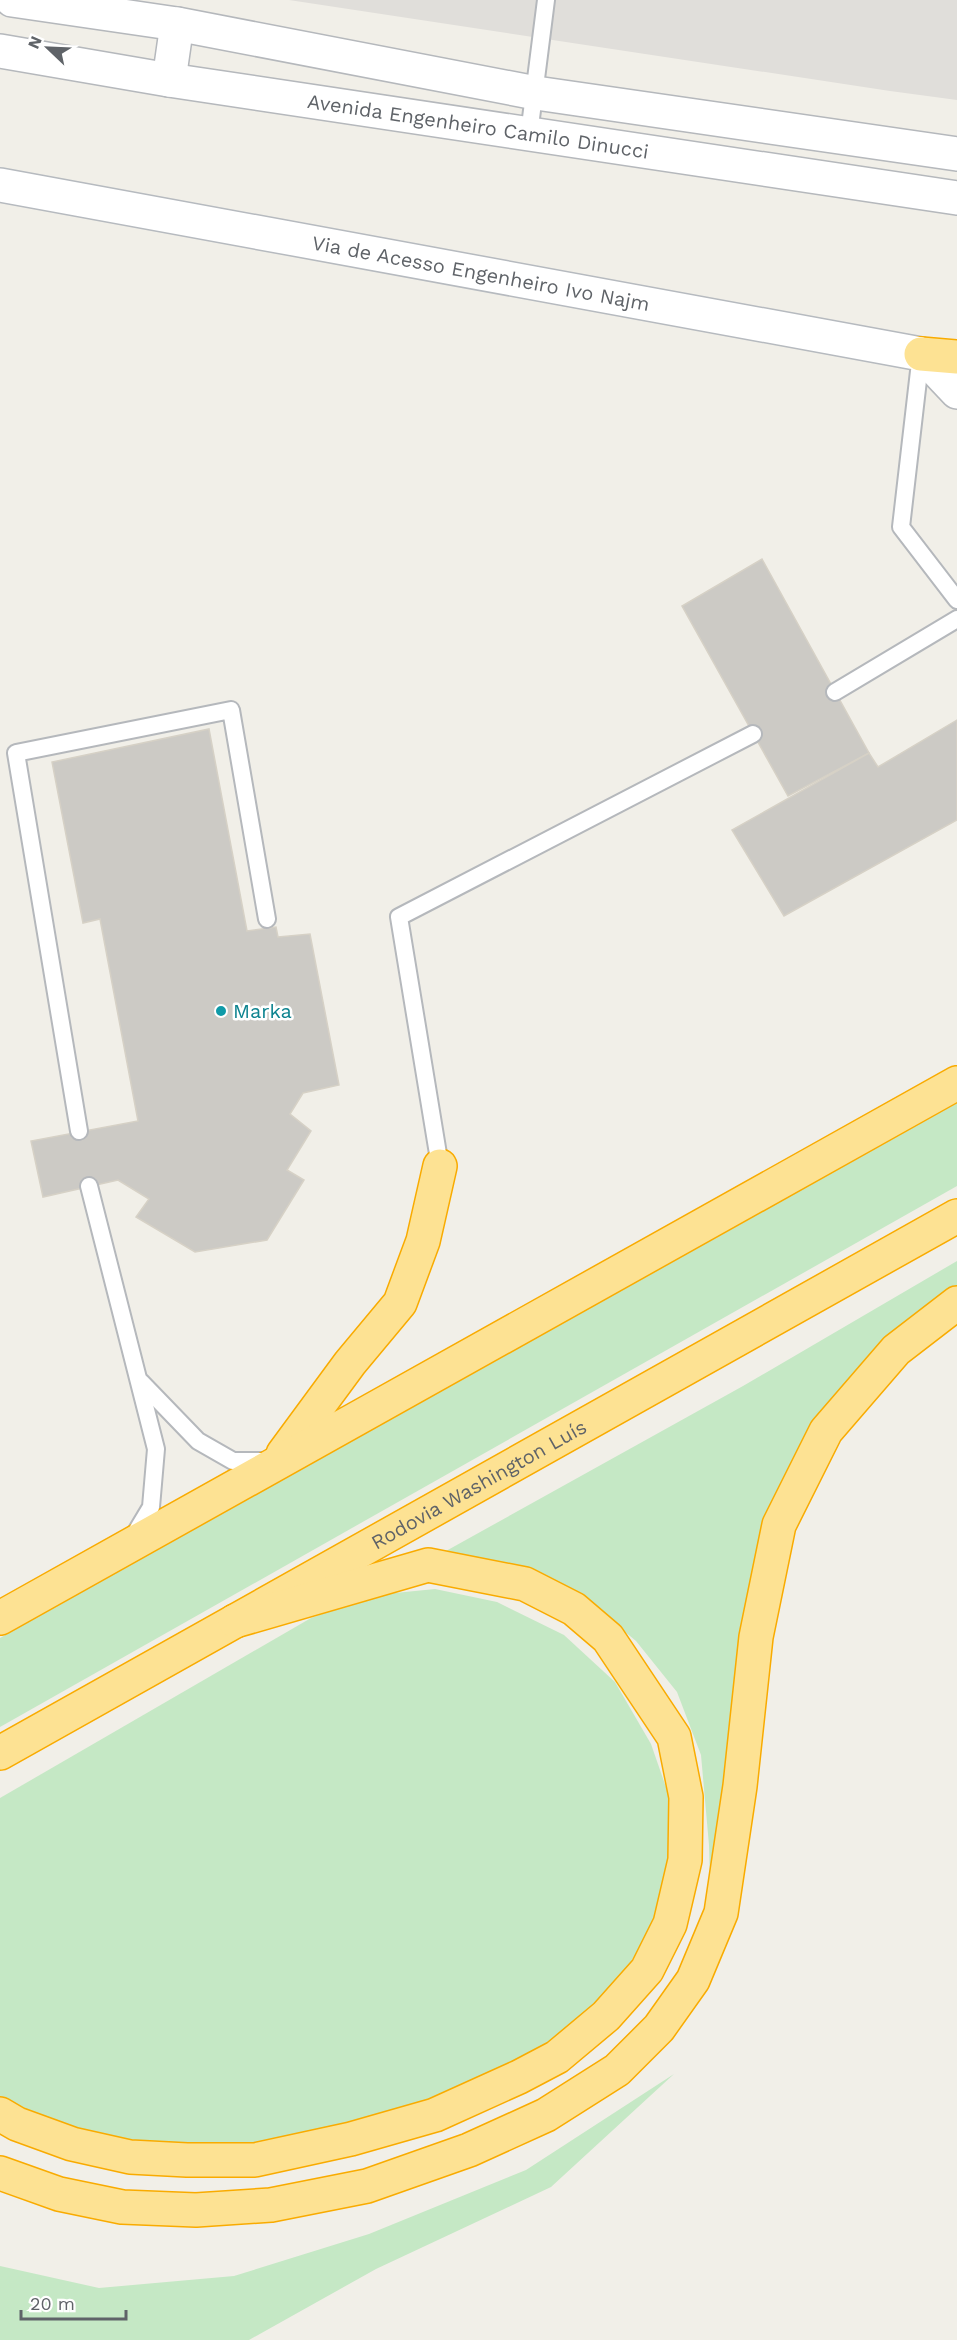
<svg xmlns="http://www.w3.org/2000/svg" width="957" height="2340" viewBox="0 0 957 2340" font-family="'Work Sans',sans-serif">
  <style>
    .industrial { fill: #e0deda }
    .green { fill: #c5e8c5 }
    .building { fill: #cccac5; stroke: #d6d1c6; stroke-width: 1.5 }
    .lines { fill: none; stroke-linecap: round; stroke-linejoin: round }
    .service-casing { stroke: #b5b8bc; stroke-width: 20 }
    .minor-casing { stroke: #b5b8bc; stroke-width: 36 }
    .tertiary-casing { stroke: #b5b8bc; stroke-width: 36 }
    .secondary-casing { stroke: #b6babf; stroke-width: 36 }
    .motorway-casing { stroke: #f9ab00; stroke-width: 36 }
    .service { stroke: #fff; stroke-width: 16 }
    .minor { stroke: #fff; stroke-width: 33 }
    .tertiary { stroke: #fff; stroke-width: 33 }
    .secondary { stroke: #fff; stroke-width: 33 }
    .motorway { stroke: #fde293; stroke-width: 33 }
    .culture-dot { fill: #0f9aa8; stroke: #fff; stroke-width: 2 }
    .labels { text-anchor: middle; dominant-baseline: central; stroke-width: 5; stroke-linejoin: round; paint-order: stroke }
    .street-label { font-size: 20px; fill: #5f6368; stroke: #fff }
    .culture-label { font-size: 20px; fill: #0d838f; stroke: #fff; text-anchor: start }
  </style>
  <rect width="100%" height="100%" fill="#f1efe8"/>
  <path class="industrial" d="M289,0H957V100L890,91Z"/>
  <g class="green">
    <path d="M957,1103V1186L0,1727V1638Z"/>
    <path d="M957,1261V1293L896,1339L767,1537L711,1916L709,1845L701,1755L677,1692L636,1641L588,1601L545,1577L493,1560L437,1556L743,1386Z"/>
    <path d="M435,1589L497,1602L564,1635L615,1682L651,1744L668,1793L672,1858L655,1924L616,1985L552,2045L448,2097L324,2135L190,2149L55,2127L0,2102V1798L311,1618L375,1595Z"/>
    <path d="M674,2074L551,2187L376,2269L249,2340H0V2266L99,2288L234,2276L369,2234L526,2170Z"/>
  </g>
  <g class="building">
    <path d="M762,559L869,753L788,796L682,606Z"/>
    <path d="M957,720V820L784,916L732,830L869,753L878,767Z"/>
    <path d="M209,729L247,931L276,927L278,937L310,934L339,1085L303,1093L290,1114L311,1131L287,1170L304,1180L267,1240L195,1252L136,1217L149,1199L118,1180L43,1197L31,1141L138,1121L100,919L83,923L52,762Z"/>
  </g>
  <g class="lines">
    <defs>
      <g id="service">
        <path d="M529,134L546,0"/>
        <path d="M921,354L901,527L957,600"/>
        <path d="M835,692L957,619"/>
        <path d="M79,1131L16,753L231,710L267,919"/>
        <path d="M440,1166L399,917L753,734"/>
        <path d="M89,1186L156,1449L151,1507L133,1537"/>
        <path d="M141,1382L198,1441L233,1461H267"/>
      </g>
      <path id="minor" d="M921,354L957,392"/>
      <g id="tertiary">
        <path d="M12,0L177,24L536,93L957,154"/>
        <path id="s1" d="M0,51L169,80L957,198"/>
        <path d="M169,80L177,24"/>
      </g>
      <g id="secondary">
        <path id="s2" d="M0,185L921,354"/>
      </g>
      <g id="motorway">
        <path d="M921,354L957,357"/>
        <path d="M283,1454L350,1363L400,1303L423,1241L440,1166"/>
        <path d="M0,1618L957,1083"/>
        <path id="s3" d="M0,1753L957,1216"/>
        <path d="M0,2114L17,2124L72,2144L130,2157L187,2160H255L351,2139L435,2115L519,2077L557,2057L606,2016L647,1970L670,1924L685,1860L686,1797L674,1737L608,1638L574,1609L525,1584L428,1565L235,1621"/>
        <path d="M0,2173L59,2194L122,2207L196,2210L271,2205L367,2186L469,2150L546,2115L617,2070L659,2028L693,1980L721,1913L740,1786L756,1637L779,1525L826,1431L896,1350L957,1303"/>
      </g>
    </defs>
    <use href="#service" class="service-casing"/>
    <use href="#minor" class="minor-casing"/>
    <use href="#tertiary" class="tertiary-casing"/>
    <use href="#secondary" class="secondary-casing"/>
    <use href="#motorway" class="motorway-casing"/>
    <use href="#service" class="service"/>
    <use href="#minor" class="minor"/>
    <use href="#tertiary" class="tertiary"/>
    <use href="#secondary" class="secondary"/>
    <use href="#motorway" class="motorway"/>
  </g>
  <circle class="culture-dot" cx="221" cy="1011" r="6"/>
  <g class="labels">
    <g class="street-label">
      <text stroke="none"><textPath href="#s1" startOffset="484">Avenida Engenheiro Camilo Dinucci</textPath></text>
      <text stroke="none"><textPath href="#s2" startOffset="489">Via de Acesso Engenheiro Ivo Najm</textPath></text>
      <text stroke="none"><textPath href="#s3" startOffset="549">Rodovia Washington Luís</textPath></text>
    </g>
    <g class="culture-label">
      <text x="233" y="1011">Marka</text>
    </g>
  </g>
  <g transform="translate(48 48) rotate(293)" stroke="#ffffff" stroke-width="4.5" paint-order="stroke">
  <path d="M0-4.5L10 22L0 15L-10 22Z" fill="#5f6368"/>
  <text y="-9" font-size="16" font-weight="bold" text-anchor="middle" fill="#5f6368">N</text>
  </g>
  <path d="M21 2310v9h105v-9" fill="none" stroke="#5f6368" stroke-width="3"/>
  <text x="30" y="2310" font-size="18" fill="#5f6368" stroke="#ffffff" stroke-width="4.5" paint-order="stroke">20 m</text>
</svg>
